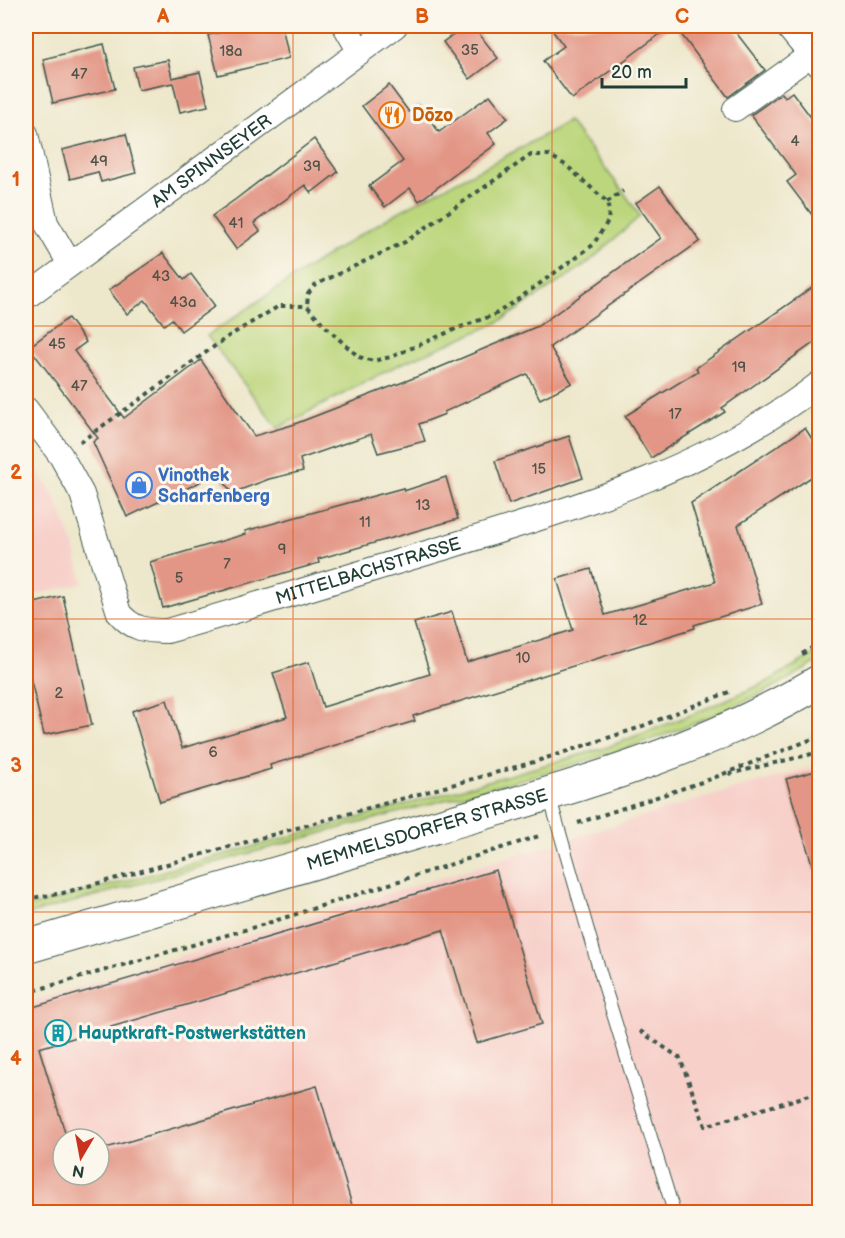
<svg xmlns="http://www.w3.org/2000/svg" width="845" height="1238" viewBox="0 0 845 1238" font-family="'Balsamiq Sans',sans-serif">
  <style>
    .built { fill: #f7d0ca; fill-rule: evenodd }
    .green { fill: #bbd67c; stroke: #6d8a58; stroke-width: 1.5 }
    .building { fill: #e39686 }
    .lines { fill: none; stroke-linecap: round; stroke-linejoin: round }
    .service-casing { stroke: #3e564b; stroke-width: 14 }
    .minor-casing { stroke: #3e564b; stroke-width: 26 }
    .secondary-casing { stroke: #3e564b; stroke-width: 35 }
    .path { stroke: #3e564b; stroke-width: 4; stroke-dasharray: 4.5 4.5; stroke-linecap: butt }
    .service { stroke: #fff; stroke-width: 12 }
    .minor { stroke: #fff; stroke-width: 24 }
    .secondary { stroke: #fff; stroke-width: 33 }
    .grid { fill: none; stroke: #de580e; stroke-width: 1.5; stroke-opacity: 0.55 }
    .labels { text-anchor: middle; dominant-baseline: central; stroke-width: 6; stroke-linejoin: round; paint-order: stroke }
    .number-label { font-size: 15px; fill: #505348 }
    .food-label { font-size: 18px; font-weight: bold; fill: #c56008; stroke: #fbf7ec; text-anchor: start }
    .street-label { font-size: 18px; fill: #1f3d34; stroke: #fbf7ec }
    .shop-label { font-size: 18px; font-weight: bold; fill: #366cbe; stroke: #fbf7ec; text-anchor: start }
    .culture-label { font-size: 18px; font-weight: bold; fill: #0d838f; stroke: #fbf7ec; text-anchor: start }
    .neatline { fill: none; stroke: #de580e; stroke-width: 2 }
    .grid-label { font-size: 20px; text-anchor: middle; font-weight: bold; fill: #de580e }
  </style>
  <rect width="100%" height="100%" fill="#fbf7ec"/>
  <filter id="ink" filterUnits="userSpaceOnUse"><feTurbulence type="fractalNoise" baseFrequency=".0167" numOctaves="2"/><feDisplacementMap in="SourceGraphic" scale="12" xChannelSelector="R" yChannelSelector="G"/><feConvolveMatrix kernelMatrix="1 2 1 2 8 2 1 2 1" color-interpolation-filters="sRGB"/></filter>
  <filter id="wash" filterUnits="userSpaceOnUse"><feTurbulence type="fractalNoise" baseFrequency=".008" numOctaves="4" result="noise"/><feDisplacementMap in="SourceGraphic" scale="24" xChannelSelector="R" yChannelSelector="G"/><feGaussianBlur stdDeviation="1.35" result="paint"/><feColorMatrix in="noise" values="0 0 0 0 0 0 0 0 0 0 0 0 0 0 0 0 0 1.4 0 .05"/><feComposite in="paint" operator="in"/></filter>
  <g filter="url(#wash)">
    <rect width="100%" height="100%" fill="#ede7cb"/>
    <g class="built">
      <path d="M26,451L56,499L74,546L83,583L26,597Z"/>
      <path d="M819,765V1212H26V1003L714,795ZM63,1139H99V1175H63Z"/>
    </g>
    <g class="green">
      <path d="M568,121L623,191L640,216L588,263L497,323L396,366L278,428L207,336C269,294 331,251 395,214C452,182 513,155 568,121Z"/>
      <path d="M819,651V661C696,738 554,770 415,808C285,843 155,879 26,915V908L326,827L605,748L693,714L767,682Z"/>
    </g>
    <g id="blocks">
      <g class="building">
        <path d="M249,26H282L289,58L218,75L208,35Z"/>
        <path d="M465,26H473L498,58L470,79L443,42Z"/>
        <path d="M549,26H671L572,99L543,61L564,46Z"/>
        <path d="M675,26H731L765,70L728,97Z"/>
        <path d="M104,44L115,89L53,103L43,59Z"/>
        <path d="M168,60L172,78L200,72L208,106L180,112L173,83L138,90L133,67Z"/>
        <path d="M389,85L409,112L419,105L439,132L490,95L508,118L488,133L496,144L419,201L410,188L385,207L369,186L403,161L362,106Z"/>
        <path d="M792,92L819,128V224L787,182L796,175L751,115L782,93L785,97Z"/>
        <path d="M126,134L136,173L101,182L98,172L70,179L62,150Z"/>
        <path d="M314,139L338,172L311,193L305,185L254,223L260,231L236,249L212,216L236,199Z"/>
        <path d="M660,186L700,241L550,347L572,383L540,399L527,374L444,412L445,414L419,424L425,441L378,453L371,434L300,459L303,471L269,479L232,493L216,471L198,483L127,517L93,442L98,438L29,347L68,318L86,342L74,351L124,418L201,360L254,436L292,425L424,374L538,326L661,238L636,203Z"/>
        <path d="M163,253L184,280L191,274L215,306L181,331L172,319L164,325L145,300L127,314L109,290Z"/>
        <path d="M819,283V339L722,408L725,412L651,458L625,416L698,371L696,368Z"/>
        <path d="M805,428L819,450V472L738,525L762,604L694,625L695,628L413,716L415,721L270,765L271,769L160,802L132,711L167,700L182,748L287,717L273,673L309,662L323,707L430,674L414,623L452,612L467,662L573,630L557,579L591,569L605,615L715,582L691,503Z"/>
        <path d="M569,436L583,478L509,504L495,461Z"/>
        <path d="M446,477L458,519L318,559L319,563L163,608L150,562L246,534L245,531L403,488L404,491Z"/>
        <path d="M63,596L92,725L44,735L26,660V605Z"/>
        <path d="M819,770V870L814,871L786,779Z"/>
        <path d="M496,870L542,1024L477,1043L443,930L39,1048L67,1139H63V1175H99V1150L317,1086L354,1212H26V1009Z"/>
      </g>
    </g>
  </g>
  <g filter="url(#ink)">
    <use href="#blocks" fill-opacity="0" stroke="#3e564b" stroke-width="1.5"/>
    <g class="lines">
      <defs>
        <path id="service" d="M549,795L597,962L674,1212"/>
        <g id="minor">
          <path d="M345,26L360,52"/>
          <path d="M787,26L819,65"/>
          <path d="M735,109L820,48"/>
          <path d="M26,134L46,223L70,264"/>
          <path id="s1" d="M26,297L395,26"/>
          <path id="s2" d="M26,409L61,456L82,494L119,613C132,629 146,631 167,631C258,605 349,576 440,549C571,509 709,469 820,383"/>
        </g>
        <g id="secondary">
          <path id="s3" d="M26,947C162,907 298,867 435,827C566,789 701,753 820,681"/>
        </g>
      </defs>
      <use href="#service" class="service-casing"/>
      <use href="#minor" class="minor-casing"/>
      <use href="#secondary" class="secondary-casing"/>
      <g class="path">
        <path d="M607,202L623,191"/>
        <path d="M80,442L229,336L279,306H307L330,331L359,357L373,361L391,357L458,328L494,315L517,300L593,245L608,221L609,211L607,202L567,166L549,155H531L405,242L315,285L308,294L307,306"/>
        <path d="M802,654L820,643"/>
        <path d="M729,774L820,752"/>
        <path d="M578,823L708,780L820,736"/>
        <path d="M26,899L63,893L534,762L635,729L729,692"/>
        <path d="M26,993L265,924L542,835"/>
        <path d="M640,1031L680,1058L705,1126L820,1092"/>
      </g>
      <use href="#service" class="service"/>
      <use href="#minor" class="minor"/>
      <use href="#secondary" class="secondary"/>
    </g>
  </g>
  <path class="grid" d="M293,26V1212M552,26V1212M26,326H820M26,619H820M26,912H820"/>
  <defs>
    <symbol id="restaurant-ring" viewBox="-11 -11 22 22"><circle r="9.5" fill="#fbf7ec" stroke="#e8710a" stroke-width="1.5"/><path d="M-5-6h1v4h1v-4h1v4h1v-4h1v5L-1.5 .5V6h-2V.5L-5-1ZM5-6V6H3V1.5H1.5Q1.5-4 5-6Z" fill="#e8710a"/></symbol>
    <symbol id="shop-ring" viewBox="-11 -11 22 22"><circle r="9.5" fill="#fbf7ec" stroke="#3f7fe0" stroke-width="1.5"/><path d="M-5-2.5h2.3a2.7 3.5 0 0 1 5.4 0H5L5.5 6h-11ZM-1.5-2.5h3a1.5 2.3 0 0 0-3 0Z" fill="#3f7fe0"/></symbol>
    <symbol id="building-ring" viewBox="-11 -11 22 22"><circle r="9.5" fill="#fbf7ec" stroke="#0f9aa8" stroke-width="1.5"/><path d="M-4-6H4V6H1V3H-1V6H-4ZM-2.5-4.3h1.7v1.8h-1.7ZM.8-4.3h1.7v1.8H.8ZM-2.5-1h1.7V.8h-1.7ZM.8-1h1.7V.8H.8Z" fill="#0f9aa8"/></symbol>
  </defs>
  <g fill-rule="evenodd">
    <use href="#restaurant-ring" x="377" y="100" width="30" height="30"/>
    <use href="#shop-ring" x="124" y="470" width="30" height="30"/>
    <use href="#building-ring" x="43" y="1018" width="30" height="30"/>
  </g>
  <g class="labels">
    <g class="number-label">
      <text x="470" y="50">35</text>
      <text x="231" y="51">18a</text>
      <text x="79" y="74">47</text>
      <text x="795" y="141">4</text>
      <text x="99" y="161">49</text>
      <text x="312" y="166">39</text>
      <text x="236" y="223">41</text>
      <text x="161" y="276">43</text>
      <text x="183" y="302">43a</text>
      <text x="57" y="344">45</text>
      <text x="739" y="367">19</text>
      <text x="79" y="386">47</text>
      <text x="675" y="414">17</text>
      <text x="539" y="469">15</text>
      <text x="423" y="505">13</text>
      <text x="365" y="522">11</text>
      <text x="282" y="549">9</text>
      <text x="227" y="564">7</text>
      <text x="179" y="578">5</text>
      <text x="640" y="620">12</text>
      <text x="523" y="658">10</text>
      <text x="59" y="693">2</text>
      <text x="213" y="752">6</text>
    </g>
    <g class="food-label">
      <text x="412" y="115">Dōzo</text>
    </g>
    <g class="street-label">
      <text stroke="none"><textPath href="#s1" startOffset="230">AM SPINNSEYER</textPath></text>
      <text stroke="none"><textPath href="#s2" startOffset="490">MITTELBACHSTRASSE</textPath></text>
      <text stroke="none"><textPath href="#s3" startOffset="418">MEMMELSDORFER STRASSE</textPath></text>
    </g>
    <g class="shop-label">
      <text x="158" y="475">Vinothek<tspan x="158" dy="21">Scharfenberg</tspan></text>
    </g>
    <g class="culture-label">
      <text x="78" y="1033">Hauptkraft-Postwerkstätten</text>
    </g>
  </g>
  <rect width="845" height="1238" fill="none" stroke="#fbf7ec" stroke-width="66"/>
  <g transform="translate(81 1157) rotate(190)"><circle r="28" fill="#fbf7ec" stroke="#a3ada2" stroke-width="1.5"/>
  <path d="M0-4.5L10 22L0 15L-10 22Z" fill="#c8321e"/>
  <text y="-9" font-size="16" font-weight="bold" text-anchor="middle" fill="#1f3d34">N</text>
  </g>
  <path d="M602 78v9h84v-9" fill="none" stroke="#1f3d34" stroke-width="3"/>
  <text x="611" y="78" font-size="18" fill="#1f3d34" stroke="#fbf7ec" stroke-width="4.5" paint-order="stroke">20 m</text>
  <rect x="33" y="33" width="779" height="1172" class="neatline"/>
  <g class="grid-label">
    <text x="163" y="23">A</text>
    <text x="422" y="23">B</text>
    <text x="682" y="23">C</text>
    <text x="16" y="186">1</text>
    <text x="16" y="479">2</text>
    <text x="16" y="772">3</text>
    <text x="16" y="1065">4</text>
  </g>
</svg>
